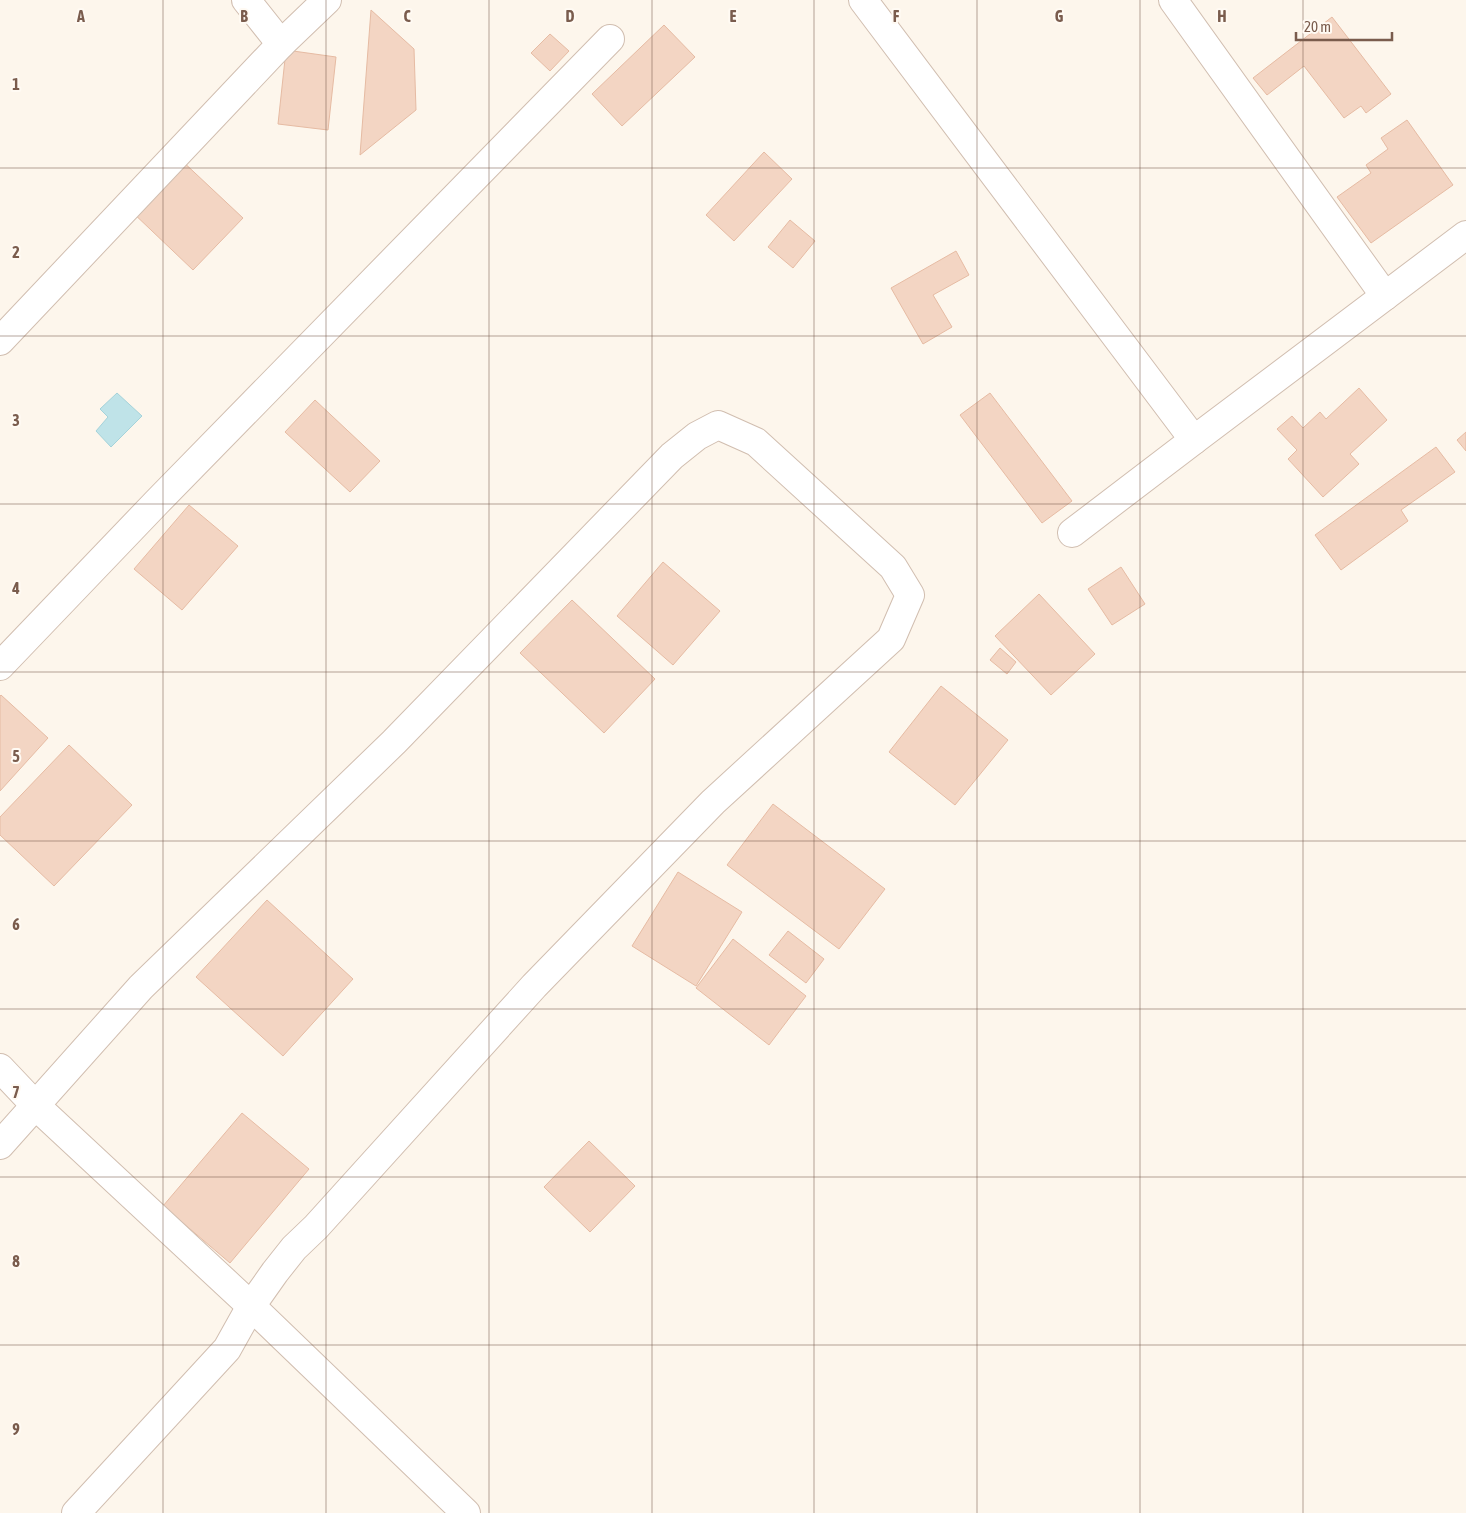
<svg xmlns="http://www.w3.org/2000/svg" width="1466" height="1513" viewBox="0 0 1466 1513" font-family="'Asap Condensed',sans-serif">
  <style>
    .water { fill: #bfe3e8; stroke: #a5d3da }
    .building { fill: #f3d5c3; stroke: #e6bba3 }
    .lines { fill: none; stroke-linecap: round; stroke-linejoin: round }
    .minor-casing { stroke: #d1beb0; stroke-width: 30 }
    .minor { stroke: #fff; stroke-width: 28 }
    .grid { fill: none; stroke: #7a5c4d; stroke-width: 1; stroke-opacity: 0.55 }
    .grid-label { font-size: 16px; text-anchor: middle; font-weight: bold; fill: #7a5c4d; stroke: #fffaf3; stroke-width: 4; stroke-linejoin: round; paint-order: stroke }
  </style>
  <rect width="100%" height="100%" fill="#fdf6ec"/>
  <path class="water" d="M117,393L142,416L111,447L96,431L108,417L100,409Z"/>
  <g class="building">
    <path d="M371,10L414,49L416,110L360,155Z"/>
    <path d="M1332,17L1391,94L1366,113L1361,106L1344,118L1304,66L1267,95L1253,78Z"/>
    <path d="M664,25L695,57L622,126L592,94Z"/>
    <path d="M550,34L569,51L550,71L531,53Z"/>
    <path d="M286,50L336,57L328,130L278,124Z"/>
    <path d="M1407,120L1453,185L1371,243L1337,197L1371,173L1366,165L1388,149L1381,138Z"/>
    <path d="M764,152L792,179L734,241L706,215Z"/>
    <path d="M179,158L243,218L193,270L130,210Z"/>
    <path d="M790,220L815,241L793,268L768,247Z"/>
    <path d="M956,251L969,275L933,295L952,327L923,344L891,288Z"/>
    <path d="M1359,388L1387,420L1350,454L1359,464L1323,497L1288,459L1297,450L1277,429L1292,416L1303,428L1320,412L1326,419Z"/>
    <path d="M990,393L1072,501L1042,523L960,415Z"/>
    <path d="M315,400L380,461L350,492L285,432Z"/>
    <path d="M1466,432V451L1457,440Z"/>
    <path d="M1436,447L1455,472L1401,510L1408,521L1341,570L1315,535Z"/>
    <path d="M189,505L238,546L182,610L134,569Z"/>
    <path d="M663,562L720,611L673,665L617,616Z"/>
    <path d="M1121,567L1145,604L1112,625L1088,589Z"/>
    <path d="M1039,594L1095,654L1051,695L995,636Z"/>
    <path d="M572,600L655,679L604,733L520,653Z"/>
    <path d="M1000,648L1016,662L1007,674L990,660Z"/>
    <path d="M941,686L1008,740L955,805L889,752Z"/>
    <path d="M1,695L48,738L0,791V696Z"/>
    <path d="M69,745L132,805L54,886L0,835V817Z"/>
    <path d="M773,804L885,889L839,949L727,865Z"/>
    <path d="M678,872L742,912L696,986L632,946Z"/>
    <path d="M267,900L353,979L283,1056L196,977Z"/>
    <path d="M788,931L824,959L806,983L769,955Z"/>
    <path d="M733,939L806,996L769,1045L696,988Z"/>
    <path d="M242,1113L309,1169L230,1263L163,1206Z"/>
    <path d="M589,1141L635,1186L590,1232L544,1187Z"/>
  </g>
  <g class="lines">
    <defs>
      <g id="minor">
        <path d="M246,0L281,44"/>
        <path d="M863,0L1194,440L1466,235"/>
        <path d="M1173,0L1385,296"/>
        <path d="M0,341L281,44L327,0"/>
        <path d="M1072,533L1194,440"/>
        <path d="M0,666L157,502L610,39"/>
        <path d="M0,1068L36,1106L251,1306L466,1513"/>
        <path d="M0,1145L141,987L394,742L672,456L697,436L718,425L756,442L893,567L910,595L891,639L713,802L534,986L316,1227L294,1248L275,1272L251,1306L227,1349L76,1513"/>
      </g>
    </defs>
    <use href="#minor" class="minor-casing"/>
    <use href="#minor" class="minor"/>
  </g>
  <path class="grid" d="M163,0V1513M326,0V1513M489,0V1513M652,0V1513M814,0V1513M977,0V1513M1140,0V1513M1303,0V1513M0,168H1466M0,336H1466M0,504H1466M0,672H1466M0,841H1466M0,1009H1466M0,1177H1466M0,1345H1466"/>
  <g class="grid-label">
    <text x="81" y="22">A</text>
    <text x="244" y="22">B</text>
    <text x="407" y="22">C</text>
    <text x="570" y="22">D</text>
    <text x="733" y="22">E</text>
    <text x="896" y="22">F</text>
    <text x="1059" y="22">G</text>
    <text x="1222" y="22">H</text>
    <text x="16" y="90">1</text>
    <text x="16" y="258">2</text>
    <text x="16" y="426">3</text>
    <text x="16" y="594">4</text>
    <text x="16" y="762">5</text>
    <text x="16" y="930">6</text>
    <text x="16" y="1098">7</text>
    <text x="16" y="1267">8</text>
    <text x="16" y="1435">9</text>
  </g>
  <path d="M1296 32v8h96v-8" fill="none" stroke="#7a5c4d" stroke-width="2.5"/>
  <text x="1304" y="32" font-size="15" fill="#7a5c4d" stroke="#fffaf3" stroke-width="4" paint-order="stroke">20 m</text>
</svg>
